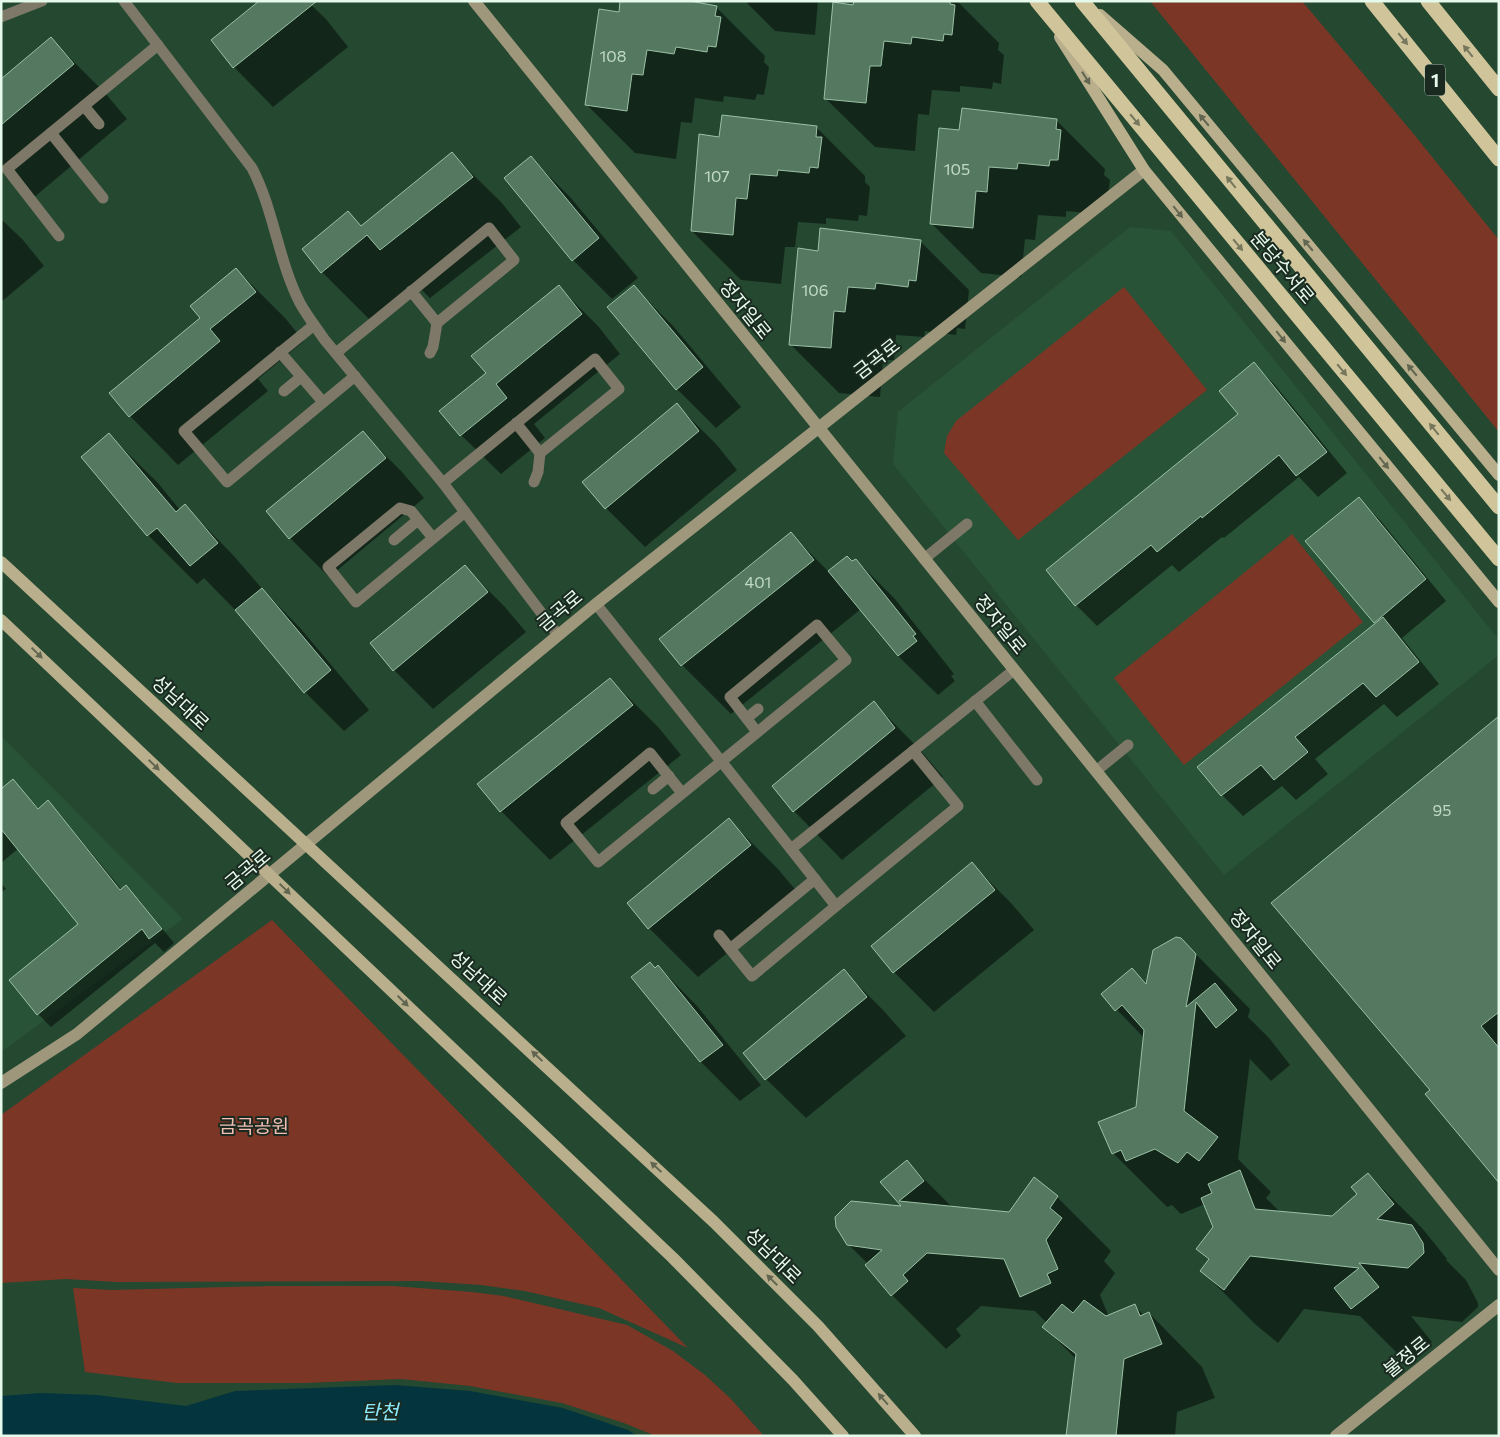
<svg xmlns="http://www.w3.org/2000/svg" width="1500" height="1437" viewBox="0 0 1500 1437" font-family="Commissioner,'Noto Sans KR',sans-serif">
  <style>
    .built { fill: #285337 }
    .green { fill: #7c3626 }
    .water { fill: #04353e }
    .shadow { fill: #0007 }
    .building { fill: #557960; stroke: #9ac1a5 }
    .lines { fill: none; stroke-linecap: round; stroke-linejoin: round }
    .lane { stroke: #7d7867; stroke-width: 11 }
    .secondary { stroke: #9f977c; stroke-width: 12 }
    .primary { stroke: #b9af8c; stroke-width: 12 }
    .highway { stroke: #d0c49a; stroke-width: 15 }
    .oneway { fill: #76775d }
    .oneway2 { fill: #626651 }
    .labels { text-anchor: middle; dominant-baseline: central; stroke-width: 4; stroke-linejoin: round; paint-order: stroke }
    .number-label { font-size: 16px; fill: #c2dac8 }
    .shield { fill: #1b2a20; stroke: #a9bcae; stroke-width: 1 }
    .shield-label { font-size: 18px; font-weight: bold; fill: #e6faeb }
    .street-label { font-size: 19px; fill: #e6faeb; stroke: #1b2a20 }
    .park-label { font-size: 19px; fill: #f2beb1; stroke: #1b2a20 }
    .water-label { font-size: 20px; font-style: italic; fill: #8ae8fd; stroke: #1b2a20 }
  </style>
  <rect width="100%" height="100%" fill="#254831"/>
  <g class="built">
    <path d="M1130,227L1171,231L1499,640V655L1224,875L893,464L898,412Z"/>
    <path d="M1,736L183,919L1,1052Z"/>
  </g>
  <g class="green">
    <path d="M1150,1H1302L1412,132L1499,240V432Z"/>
    <path d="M1124,287L1207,390L1018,540L944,453L947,436L956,421Z"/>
    <path d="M1292,534L1363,622L1184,765L1114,678Z"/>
    <path d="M272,920L688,1348L599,1308L525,1291L481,1285L420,1281L117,1282L66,1279L1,1283V1115Z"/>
    <path d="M270,1286H393L472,1292L504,1296L627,1325L673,1351L705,1375L730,1398L764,1436H656L624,1423L562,1403L470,1386L401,1379L305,1383H177L85,1372L73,1288L112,1290Z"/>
  </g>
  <path class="water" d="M395,1385L470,1391L563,1408L628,1430L638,1436H1V1396L41,1393L97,1395L186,1406L235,1391Z"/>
  <g class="shadow">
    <path d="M307,1L326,19L348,47L273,107L234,67L212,40Z"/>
    <path d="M745,1H818L815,35L775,31Z"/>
    <path d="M855,1H957L999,43L998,50L1004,55L1001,84L993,82L992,89L960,86V92L932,90L929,115L918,114L915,151L875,147L826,99Z"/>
    <path d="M716,7L765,56L764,62L769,67L764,95L757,94L755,100L724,96L723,102L695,98L692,123L681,122L676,159L635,153L586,104L620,13Z"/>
    <path d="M51,39L105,93L127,119L32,199L1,168V81Z"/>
    <path d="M1056,120L1105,169L1104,175L1110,180L1106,209L1099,208L1098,214L1066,211V217L1038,215L1035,240L1025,239L1021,277L981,273L932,224L960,131Z"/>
    <path d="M816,127L865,176V182L870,187L867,216L859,215L858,221L826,218V224L798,222L795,247H785L781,284L741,280L692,231L720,139Z"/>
    <path d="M452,154L501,202L521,227L430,298L416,284L371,321L322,272L303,249L348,213L362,227Z"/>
    <path d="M531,158L570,197L638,278L612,299L573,260Z"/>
    <path d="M1,219L23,240L44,266L1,302Z"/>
    <path d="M920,241L969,290L965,329L957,328L956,335L925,331L924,337L896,335L894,360H883L880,397L839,393L790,344L819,252Z"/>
    <path d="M236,269L285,318L304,341L258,379L268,391L178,465L130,416Z"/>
    <path d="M559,287L598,326L620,354L534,424L545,438L501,474L461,435L441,411L488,373Z"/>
    <path d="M634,287L673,326L741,407L716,428L677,389Z"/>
    <path d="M1254,364L1275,385L1347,473L1318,497L1299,477L1224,538L1222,537L1179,572L1172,565L1097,626L1076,605L1240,414Z"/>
    <path d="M677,405L716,444L737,470L645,547L606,508Z"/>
    <path d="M363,433L402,472L424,498L329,577L290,538Z"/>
    <path d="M109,435L158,483L180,510L185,506L233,555L265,592L301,629L369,710L344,731L305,692L239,614L204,578L197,584L148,535Z"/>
    <path d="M1359,499L1380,520L1446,601L1402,638L1439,684L1397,717L1384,704L1315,759L1328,774L1296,800L1282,786L1243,816L1222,795L1199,767L1376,624L1307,541Z"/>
    <path d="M791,534L829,572L856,560L895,599L954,674L951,676L955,681L938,695L898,656L861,609L731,714L682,665L661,639Z"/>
    <path d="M465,567L504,606L526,632L433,709L394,670Z"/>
    <path d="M610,679L659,728L681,755L550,860L501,811L479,785Z"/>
    <path d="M874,703L922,752L943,777L842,860L794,811Z"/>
    <path d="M1499,718V1181L1431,1090Z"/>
    <path d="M13,781L39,809L48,802L61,816L122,890L126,887L139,900L174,943L164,952L155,943L51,1027L38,1014L80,924L19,848L1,863V791Z"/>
    <path d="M729,820L778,869L799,894L698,977L649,928Z"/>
    <path d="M972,864L1011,903L1034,930L934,1012L894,972L872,946Z"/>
    <path d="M1,883L6,889L1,892Z"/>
    <path d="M1181,939L1250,1009L1248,1017L1269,1038L1290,1065L1271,1081L1250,1059L1238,1159L1271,1192L1266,1198L1280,1212L1333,1217L1359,1194L1368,1174L1422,1228L1447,1259L1446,1260L1466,1280L1478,1303V1307L1462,1322L1411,1316L1432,1342L1406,1362L1360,1316L1304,1309L1278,1343L1256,1325L1202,1271L1210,1261L1198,1249L1214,1227L1205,1204L1181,1214L1172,1205L1167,1207L1113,1153L1138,1108L1144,1038L1102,994L1132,969L1148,985Z"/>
    <path d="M658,966L697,1006L761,1085L740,1101L701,1062L633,977Z"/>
    <path d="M844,971L883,1010L906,1036L806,1118L766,1079L744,1053Z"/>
    <path d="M907,1162L952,1207L1009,1213L1057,1197L1111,1251L1104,1261L1115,1273L1100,1295L1109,1317L1134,1306L1144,1315L1149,1313L1202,1367L1215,1398L1177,1412L1175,1436H1068L1077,1360L1044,1327L1047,1323L1035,1311L981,1306L956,1329L961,1336L946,1349L892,1295L867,1265L868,1264L848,1244L903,1208L882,1182Z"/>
  </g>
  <g class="building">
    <path d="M259,1H317L233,68L211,40Z"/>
    <path d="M620,1H690L717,6L715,16L721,17L716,47L708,46L707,52L676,47L674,54L647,50L643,75L632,74L627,111L585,105L599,9L619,12Z"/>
    <path d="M854,1H950V4L955,5L952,35L944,34L943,41L912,37L911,44L884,41L881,66H870L866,103L824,99L833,2L853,5Z"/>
    <path d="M51,37L74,64L1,125V79Z"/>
    <path d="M962,108L1057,119L1056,129L1061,130L1058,160H1050L1049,166L1018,163L1017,169L989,167L987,192L976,191L973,228L930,224L939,128L959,130Z"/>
    <path d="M722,115L817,126L816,137H822L818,168L810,167L809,173L778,170L777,176L750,174L747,199L736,198L733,235L691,231L699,134L719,137Z"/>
    <path d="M452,152L473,177L380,250L367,235L321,273L302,249L348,211L361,226Z"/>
    <path d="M531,156L599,238L572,261L504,178Z"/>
    <path d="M820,228L921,240L916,281L909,280L908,287L876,283L875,289L848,287L845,312L834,311L831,348L789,345L798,248L818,251Z"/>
    <path d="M236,268L256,292L210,329L220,341L129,417L109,393L200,318L190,306Z"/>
    <path d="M559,285L582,314L496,384L507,398L460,436L439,411L486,373L471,356Z"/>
    <path d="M634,285L703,367L676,390L607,307Z"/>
    <path d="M1254,362L1327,452L1296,476L1279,455L1202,518L1201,516L1157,552L1151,545L1075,606L1046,570L1238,414L1219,391Z"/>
    <path d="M677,403L699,431L605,509L582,482Z"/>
    <path d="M363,431L386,458L289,539L266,511Z"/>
    <path d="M109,433L176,512L185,504L218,543L190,566L157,528L147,536L81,457Z"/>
    <path d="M1359,497L1426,579L1374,623L1305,541Z"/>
    <path d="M791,532L814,560L681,666L659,639Z"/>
    <path d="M847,556L852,561L856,559L916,634L913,636L917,641L898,656L828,571Z"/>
    <path d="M465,565L488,592L393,671L370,643Z"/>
    <path d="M262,588L331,670L304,693L235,610Z"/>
    <path d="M1383,617L1419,662L1376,697L1363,683L1295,737L1308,752L1274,780L1261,765L1221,796L1197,767Z"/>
    <path d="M610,678L633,705L500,812L477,784Z"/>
    <path d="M874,701L895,728L793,812L772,786Z"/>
    <path d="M1499,716V1012L1481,1026L1499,1048V1183L1425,1094L1430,1090L1271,903Z"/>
    <path d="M13,779L38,809L48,800L120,890L126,885L162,929L149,939L142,929L37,1015L9,980L78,924L1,829V789Z"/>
    <path d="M729,818L751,845L648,929L627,903Z"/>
    <path d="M972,862L995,890L893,973L871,946Z"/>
    <path d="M1176,937L1181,938L1196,954L1186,1007L1215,983L1237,1010L1216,1028L1196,1002L1184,1111L1218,1137L1199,1161L1187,1152L1178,1163L1155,1149L1126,1161L1121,1150L1112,1154L1098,1122L1136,1107L1144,1030L1122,1005L1115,1011L1101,994L1132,968L1146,984L1153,950Z"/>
    <path d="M650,962L655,968L658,965L723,1045L700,1062L631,977Z"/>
    <path d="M844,969L867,997L765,1080L743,1053Z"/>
    <path d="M907,1160L924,1181L899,1201L1009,1212L1034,1177L1058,1196L1050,1208L1062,1218L1046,1240L1058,1269L1047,1274L1051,1283L1020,1297L1004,1259L927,1253L903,1275L908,1281L891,1296L865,1265L882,1250L847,1245L836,1227L835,1217L851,1201L901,1206L880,1182Z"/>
    <path d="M1240,1170L1255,1209L1332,1216L1357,1194L1351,1187L1368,1173L1394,1204L1377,1219L1412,1225L1423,1243L1424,1253L1408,1268L1359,1263L1379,1287L1351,1309L1334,1288L1359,1268L1250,1256L1224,1290L1200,1271L1209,1259L1196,1249L1213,1227L1201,1198L1212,1193L1208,1184Z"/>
    <path d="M1084,1300L1106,1316L1135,1304L1140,1316L1149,1312L1162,1344L1124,1359L1116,1436H1066L1076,1354L1042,1327L1062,1304L1073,1313Z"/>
  </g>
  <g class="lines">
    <g class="lane">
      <path d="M124,1L252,168C274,210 278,260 300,303C307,316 316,327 324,339L443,483L558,635"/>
      <path d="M1,17L42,1"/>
      <path d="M84,106L99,124"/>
      <path d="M51,133L103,198"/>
      <path d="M59,236L7,169L158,45"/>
      <path d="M314,325L184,431L227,482L355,376"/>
      <path d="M280,352L323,402"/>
      <path d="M336,353L489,228L514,260L437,323L411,291"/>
      <path d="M430,353L433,347L437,323"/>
      <path d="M284,391L301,377"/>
      <path d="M534,482L538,472L540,453"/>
      <path d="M443,483L595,359L619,389L540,453L516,423"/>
      <path d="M433,538L411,511L400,508L328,567L356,602L465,512"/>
      <path d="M394,540L418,520"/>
      <path d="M924,559L967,524"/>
      <path d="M596,604L791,849L1014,670"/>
      <path d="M975,701L1037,780"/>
      <path d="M747,718L758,709"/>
      <path d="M1096,771L1128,745"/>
      <path d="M653,789L669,776"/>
      <path d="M682,793L650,753L566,823L598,862L846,660L817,625L730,697L757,732"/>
      <path d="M791,849L836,906L958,806L913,751"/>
      <path d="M719,935L752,976L836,906"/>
      <path d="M730,949L815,879"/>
    </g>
    <g class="secondary">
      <path d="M474,1L1499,1270"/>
      <path d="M1,1083L77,1034L596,604L1144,170"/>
      <path d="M1336,1436L1499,1305"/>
    </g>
    <g class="primary">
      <path d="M1100,15L1163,70L1499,475"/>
      <path d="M1060,37L1144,170L1499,602"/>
      <path d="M1,562L714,1222L818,1326L915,1436"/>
      <path d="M1,620L673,1258L793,1380L843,1436"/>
    </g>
    <g class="highway">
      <path d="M1037,1L1499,559"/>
      <path d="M1082,1L1499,507"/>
      <path d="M1372,1L1499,159"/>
      <path d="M1428,1L1499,89"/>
    </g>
  </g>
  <defs><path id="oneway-solid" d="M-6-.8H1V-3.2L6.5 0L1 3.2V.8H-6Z" transform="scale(1.25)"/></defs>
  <g class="oneway">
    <use href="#oneway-solid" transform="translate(1403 39) rotate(51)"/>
    <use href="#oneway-solid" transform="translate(1468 51) rotate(-129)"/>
    <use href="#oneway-solid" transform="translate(1135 120) rotate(50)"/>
    <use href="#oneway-solid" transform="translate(1231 182) rotate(-129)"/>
    <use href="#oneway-solid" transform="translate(1238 245) rotate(50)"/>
    <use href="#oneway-solid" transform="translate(1342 370) rotate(50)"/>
    <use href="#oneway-solid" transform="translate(1434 429) rotate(-129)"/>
    <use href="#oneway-solid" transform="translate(1446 495) rotate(50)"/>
  </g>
  <g class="oneway2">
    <use href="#oneway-solid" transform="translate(1086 78) rotate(58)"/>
    <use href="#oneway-solid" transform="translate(1204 120) rotate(-130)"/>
    <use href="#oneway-solid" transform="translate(1178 212) rotate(51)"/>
    <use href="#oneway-solid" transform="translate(1308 245) rotate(-130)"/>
    <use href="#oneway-solid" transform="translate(1281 337) rotate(51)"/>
    <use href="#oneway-solid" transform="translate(1412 370) rotate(-130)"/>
    <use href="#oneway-solid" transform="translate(1384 463) rotate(51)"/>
    <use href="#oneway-solid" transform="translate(37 653) rotate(44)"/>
    <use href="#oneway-solid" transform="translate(154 765) rotate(44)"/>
    <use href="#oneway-solid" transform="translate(285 889) rotate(44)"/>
    <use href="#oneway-solid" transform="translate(403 1001) rotate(44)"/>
    <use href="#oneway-solid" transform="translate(537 1056) rotate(-137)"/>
    <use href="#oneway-solid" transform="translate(656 1167) rotate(-137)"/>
    <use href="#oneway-solid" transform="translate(772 1280) rotate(-135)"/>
    <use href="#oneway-solid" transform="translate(883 1399) rotate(-131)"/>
  </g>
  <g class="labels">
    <g class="number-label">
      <text x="613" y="55">108</text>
      <text x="957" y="168">105</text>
      <text x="717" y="175">107</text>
      <text x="815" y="289">106</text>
      <text x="758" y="581">401</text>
      <text x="1442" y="809">95</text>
    </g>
    <rect class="shield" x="1425" y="64.5" width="20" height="31" rx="4"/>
    <g class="shield-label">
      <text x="1435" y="80">1</text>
    </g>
    <g class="street-label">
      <text transform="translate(1283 267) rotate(50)">분당수서로</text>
      <text transform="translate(746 309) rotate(51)">정자일로</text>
      <text transform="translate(876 358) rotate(-38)">금곡로</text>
      <text transform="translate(559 610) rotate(-40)">금곡로</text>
      <text transform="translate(1001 624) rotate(51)">정자일로</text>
      <text transform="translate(181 702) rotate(43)">성남대로</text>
      <text transform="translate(247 869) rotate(-40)">금곡로</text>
      <text transform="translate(1256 939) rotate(51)">정자일로</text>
      <text transform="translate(479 977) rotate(43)">성남대로</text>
      <text transform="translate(774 1255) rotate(45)">성남대로</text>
      <text transform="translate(1406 1356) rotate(-39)">불정로</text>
    </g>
    <g class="park-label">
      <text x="254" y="1125">금곡공원</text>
    </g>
    <g class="water-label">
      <text x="380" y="1411">탄천</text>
    </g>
  </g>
  <rect width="1500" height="1437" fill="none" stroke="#e6faeb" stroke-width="5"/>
</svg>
